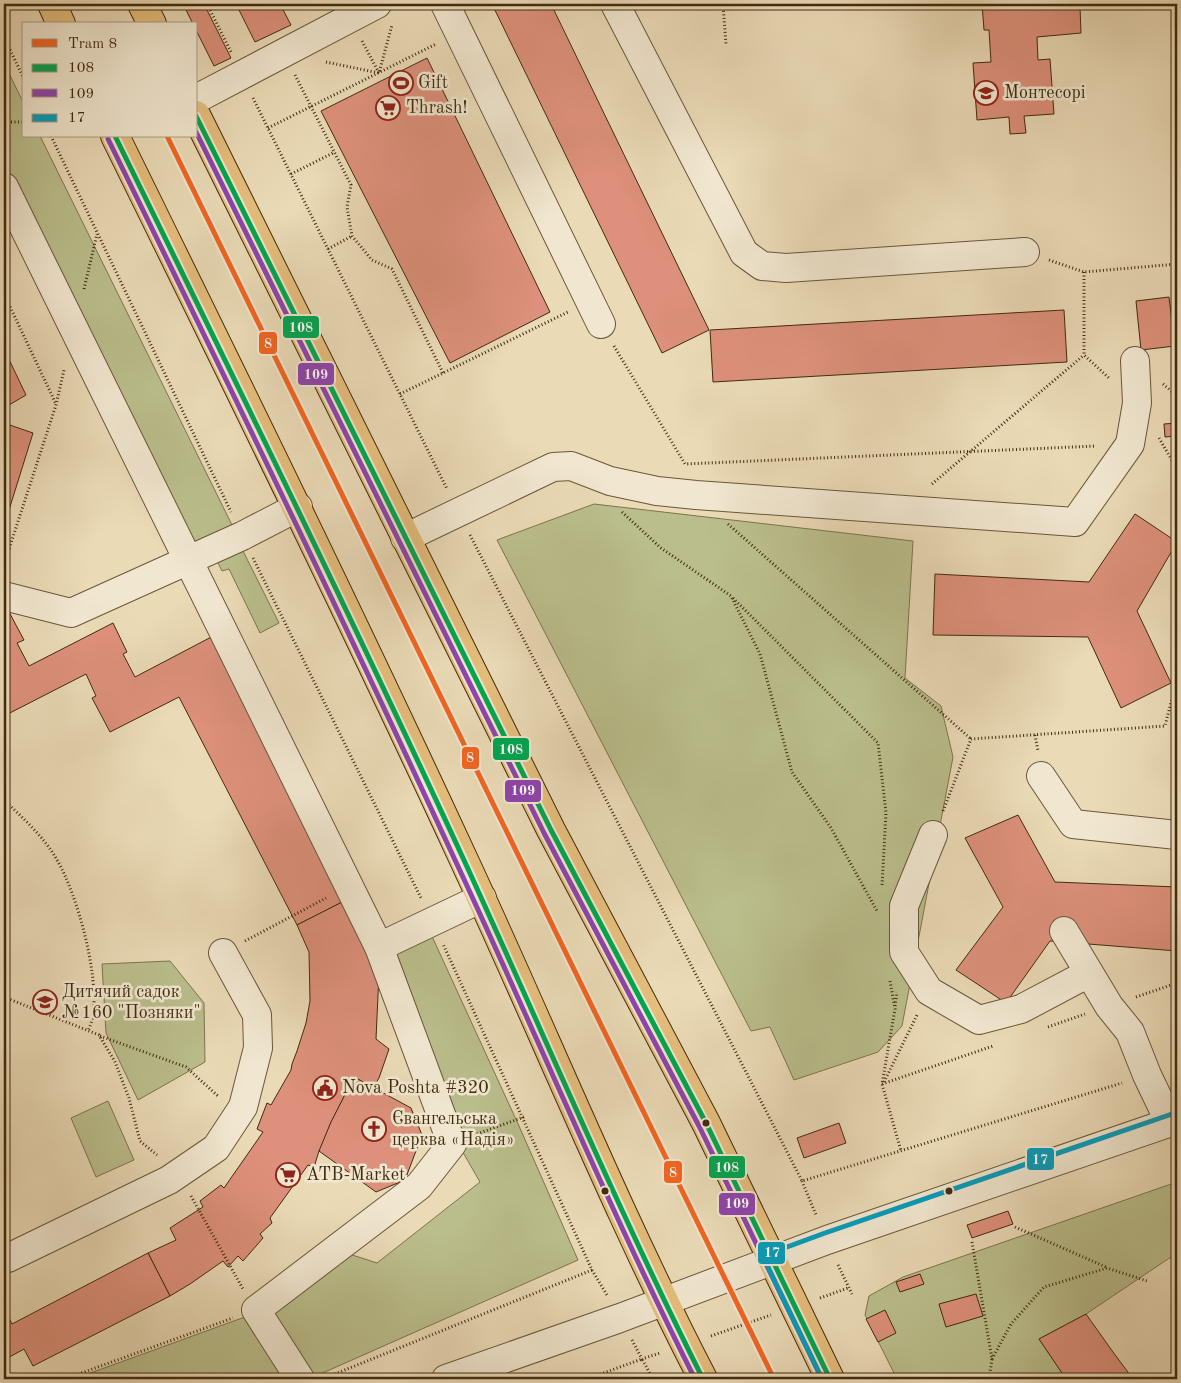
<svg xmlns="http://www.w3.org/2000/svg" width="1181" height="1383" viewBox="0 0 1181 1383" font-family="'Old Standard TT',serif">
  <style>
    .green { fill: #babe8c; stroke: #7d744e }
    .building { fill: #dd907b; stroke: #402b0f }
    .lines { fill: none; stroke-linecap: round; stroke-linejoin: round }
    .minor-casing { stroke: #6a5739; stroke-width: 30 }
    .major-casing { stroke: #402b0f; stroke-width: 30 }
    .path { stroke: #402b0f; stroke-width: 3; stroke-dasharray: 1 2.5; stroke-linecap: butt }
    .minor { stroke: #f1e7d0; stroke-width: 28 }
    .major { stroke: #e5bd7b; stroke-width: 28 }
    .bus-1-casing { stroke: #f1e7d0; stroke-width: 9 }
    .bus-2-casing { stroke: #f1e7d0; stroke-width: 9 }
    .bus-3-casing { stroke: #f1e7d0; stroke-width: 9 }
    .bus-1 { stroke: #00a651; stroke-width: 5 }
    .bus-2 { stroke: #8e44ad; stroke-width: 5 }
    .bus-3 { stroke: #069cbb; stroke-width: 5 }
    .tram-1-casing { stroke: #f1e7d0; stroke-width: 9 }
    .tram-1 { stroke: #f26522; stroke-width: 5 }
    .bus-dot { fill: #402b0f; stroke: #f1e7d0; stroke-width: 2 }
    .labels { text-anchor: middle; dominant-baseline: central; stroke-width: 5; stroke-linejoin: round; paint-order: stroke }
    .poi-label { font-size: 18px; fill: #402b0f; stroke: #f1e7d0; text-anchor: start }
    .line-badge { stroke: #f1e7d0; stroke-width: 2 }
    .badge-label { font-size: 14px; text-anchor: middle; font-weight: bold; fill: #fff }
  </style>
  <rect width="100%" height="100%" fill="#eadab6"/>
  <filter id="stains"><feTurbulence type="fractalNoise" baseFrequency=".004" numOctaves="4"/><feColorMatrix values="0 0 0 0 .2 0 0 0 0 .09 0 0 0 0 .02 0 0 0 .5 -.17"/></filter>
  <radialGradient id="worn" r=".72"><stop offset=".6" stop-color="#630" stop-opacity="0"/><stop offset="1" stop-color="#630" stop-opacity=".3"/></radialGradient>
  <g class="green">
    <path d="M4,63L24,104V136H40L233,527L191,547L4,163Z"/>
    <path d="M594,504L913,541L905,678L941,706L953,757L902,1026L878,1052L794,1080L770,1027L751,1031L497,540Z"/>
    <path d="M242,549L279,623L260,633L229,569L222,571L217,561Z"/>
    <path d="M430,932L519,1126L578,1260L309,1379L263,1311L343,1252L377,1263L480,1182L461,1149L391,951Z"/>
    <path d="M170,961L204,1003L205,1062L138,1100L106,1033L102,964Z"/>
    <path d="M108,1101L134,1160L96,1177L71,1118Z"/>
    <path d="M1177,1182V1253L1086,1314L1039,1339L1066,1379H897L865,1315L869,1296L903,1277Z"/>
    <path d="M253,1314L295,1379H74Z"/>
  </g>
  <g class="building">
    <path d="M183,4H204L231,58L214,66L196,30V24H193Z"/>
    <path d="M252,4H280L291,25L255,42L239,10Z"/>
    <path d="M492,4H551L709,330L662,353Z"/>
    <path d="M982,4H1108L1080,7L1081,33L1037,37L1038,60L1050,59L1054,114L1024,116L1026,133L1010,134L1009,117L977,120L973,63L991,62L989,30H984Z"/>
    <path d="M427,58L550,312L450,363L321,111Z"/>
    <path d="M1169,297L1175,346L1141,350L1136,301Z"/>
    <path d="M1064,310L1067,362L713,382L710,330Z"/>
    <path d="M4,349L26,395L4,408Z"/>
    <path d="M4,423L33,433L4,526Z"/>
    <path d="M1177,423V436L1165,437L1164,424Z"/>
    <path d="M1135,514L1177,542L1137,611L1171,683L1121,708L1088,637L933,635L935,574L1089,582Z"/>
    <path d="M9,612L24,640L17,643L29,666L113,623L127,652L123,654L135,677L217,634L352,897L297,925L179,697L110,732L92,698L96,696L86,674L4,716V615Z"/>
    <path d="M1018,815L1055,882L1177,887V951L1050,941L1006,1003L956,970L1003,907L965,838Z"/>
    <path d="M352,897L379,974L376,1039L389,1049L379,1078L373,1088L354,1077L329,1127L332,1128L328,1140L319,1151L314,1167L308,1165L270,1218L272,1223L260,1234L263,1238L243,1261L238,1256L228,1267L223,1261L190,1284L170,1296L148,1253L176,1240L170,1228L203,1207L200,1201L221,1185L224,1188L263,1132L257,1129L267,1103L271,1105L291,1070L292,1064L297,1051L306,1023L310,1001L309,952L297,925Z"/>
    <path d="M354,1077L411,1108L422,1135L405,1180L376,1192L319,1151L331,1122Z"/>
    <path d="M839,1123L846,1143L804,1158L797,1138Z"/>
    <path d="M1008,1211L1013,1224L972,1238L967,1225Z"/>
    <path d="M148,1253L170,1296L33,1366L24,1349L4,1360V1308L12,1324Z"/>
    <path d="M920,1274L924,1284L900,1292L896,1282Z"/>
    <path d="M976,1294L983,1316L946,1327L939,1304Z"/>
    <path d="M885,1310L896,1333L878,1342L866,1319Z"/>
    <path d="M1086,1314L1113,1352L1133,1379H1066L1039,1339Z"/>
  </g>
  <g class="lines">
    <defs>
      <g id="minor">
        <path d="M445,4L601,324"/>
        <path d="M615,4L744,253L762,266L786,268L1025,252"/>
        <path d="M196,99L377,4"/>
        <path d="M4,187L379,947L452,1144L419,1186L256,1310L300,1379"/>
        <path d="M405,538L553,467L571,466L610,481L657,491L696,495L1075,522L1130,444L1137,403L1135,361"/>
        <path d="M4,596L71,613L242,536L298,507"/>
        <path d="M1041,776L1073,824L1177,835"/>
        <path d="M933,835L904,906V952L929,991L979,1020L1021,1009L1089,973"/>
        <path d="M1064,931L1109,1006L1130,1032L1147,1075L1170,1123"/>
        <path d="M379,947L482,898"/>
        <path d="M4,1257L8,1258L169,1180L216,1148L243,1107L258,1048L257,1015L223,953"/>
        <path d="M446,1379L620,1318L827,1240L1177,1120"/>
      </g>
      <g id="major">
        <path d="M52,4L61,24"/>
        <path d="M142,4L152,24"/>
        <path d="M196,115L551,830L706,1123L830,1379"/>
        <path d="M115,136C233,376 351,616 463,858C544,1032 615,1209 703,1379"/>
      </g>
    </defs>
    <use href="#minor" class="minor-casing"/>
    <use href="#major" class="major-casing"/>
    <g class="path">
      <path d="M207,4L231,52"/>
      <path d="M723,4L726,45"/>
      <path d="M4,37L24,79"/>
      <path d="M362,41L379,73"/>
      <path d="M326,62L379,73L392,25"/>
      <path d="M295,75L351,185L347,207L352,236L372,260L392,269L443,373"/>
      <path d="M253,98L447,489"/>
      <path d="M4,122H24"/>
      <path d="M268,128L436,44"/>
      <path d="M51,136L231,512"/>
      <path d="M291,174L335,152"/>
      <path d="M328,249L352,236"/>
      <path d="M1049,260L1084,272L1177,264"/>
      <path d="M1084,272V355L1109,378"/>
      <path d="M84,289L97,234"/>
      <path d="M4,294L56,404"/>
      <path d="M614,346L685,464L1096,446"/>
      <path d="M1163,384L1177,396"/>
      <path d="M400,394L568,312"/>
      <path d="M1159,438L1177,469"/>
      <path d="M932,484L1084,355"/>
      <path d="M622,512L661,548L731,596L760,654L792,772L831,828L877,911"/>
      <path d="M728,524L971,739"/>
      <path d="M470,535L802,1181L1122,1083"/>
      <path d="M4,553L9,549L56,405L64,370"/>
      <path d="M253,558L421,898"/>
      <path d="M733,598L878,743L886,813L882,886"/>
      <path d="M1035,735L1038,751"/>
      <path d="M4,800C22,817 45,838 57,860C78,896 99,975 93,1016C92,1021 90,1026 88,1031"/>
      <path d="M943,811L971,739L1165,726L1177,679"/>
      <path d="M245,941L326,898"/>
      <path d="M890,981L895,1009L882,1084L901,1151"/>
      <path d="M4,997L99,1035L115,1062L129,1098L140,1141L157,1155"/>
      <path d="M1136,997L1177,983"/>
      <path d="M895,1006L897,992"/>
      <path d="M1048,1027L1085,1014"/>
      <path d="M100,1036L186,1067L219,1097"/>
      <path d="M884,1082L918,1013"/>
      <path d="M882,1084L993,1046"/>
      <path d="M477,1134L524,1117"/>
      <path d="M802,1181L816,1215"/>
      <path d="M191,1196L243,1289"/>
      <path d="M1015,1227L1106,1267"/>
      <path d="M972,1242L992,1359L989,1379"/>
      <path d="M838,1265L852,1294"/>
      <path d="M592,1270L607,1295"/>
      <path d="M820,1298L848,1288"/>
      <path d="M711,1336L771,1315"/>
      <path d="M632,1340L642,1359L660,1353"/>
      <path d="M992,1359L1011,1324L1044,1287L1107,1268L1147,1281"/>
      <path d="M325,1378L592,1270L443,944"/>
      <path d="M65,1379L233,1318"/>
      <path d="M587,1379L642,1359L653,1379"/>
    </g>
    <use href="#minor" class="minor"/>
    <use href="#major" class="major"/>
    <defs>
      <g id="bus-1">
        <path d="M196,116L551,830L706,1123L830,1379"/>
        <path d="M115,136C233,376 351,616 463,858C543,1032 617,1208 703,1379"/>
      </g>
      <g id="bus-2">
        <path d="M196,132L544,833L699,1126L822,1379"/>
        <path d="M108,139C226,379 343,618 455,860C536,1033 609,1209 695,1379"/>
      </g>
      <path id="bus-3" d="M822,1379L766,1263V1258L768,1254L825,1233L1175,1113"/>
    </defs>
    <use href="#bus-1" class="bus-1-casing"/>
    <use href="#bus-2" class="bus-2-casing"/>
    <use href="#bus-3" class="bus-3-casing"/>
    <use href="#bus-1" class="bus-1"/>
    <use href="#bus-2" class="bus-2"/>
    <use href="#bus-3" class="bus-3"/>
    <defs>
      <path id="tram-1" d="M167,136L774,1379"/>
    </defs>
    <use href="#tram-1" class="tram-1-casing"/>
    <use href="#tram-1" class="tram-1"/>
  </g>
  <defs>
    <symbol id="stadium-ring" viewBox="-11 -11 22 22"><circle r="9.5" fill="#f1e7d0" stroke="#8f2418" stroke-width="1.5"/><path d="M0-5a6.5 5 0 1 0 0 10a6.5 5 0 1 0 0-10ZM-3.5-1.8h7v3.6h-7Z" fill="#8f2418"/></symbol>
    <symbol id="school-ring" viewBox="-11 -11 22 22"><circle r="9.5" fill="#f1e7d0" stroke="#8f2418" stroke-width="1.5"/><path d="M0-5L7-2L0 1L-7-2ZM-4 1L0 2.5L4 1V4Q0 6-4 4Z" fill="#8f2418"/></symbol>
    <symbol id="supermarket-ring" viewBox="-11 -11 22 22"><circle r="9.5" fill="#f1e7d0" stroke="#8f2418" stroke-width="1.5"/><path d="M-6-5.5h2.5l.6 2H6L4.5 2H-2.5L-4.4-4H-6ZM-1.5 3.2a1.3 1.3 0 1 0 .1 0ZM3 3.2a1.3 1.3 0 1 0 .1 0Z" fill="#8f2418"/></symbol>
    <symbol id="civic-ring" viewBox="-11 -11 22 22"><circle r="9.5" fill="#f1e7d0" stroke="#8f2418" stroke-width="1.5"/><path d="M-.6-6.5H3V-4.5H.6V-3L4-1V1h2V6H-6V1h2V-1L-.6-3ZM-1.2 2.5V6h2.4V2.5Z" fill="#8f2418"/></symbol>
    <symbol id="church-ring" viewBox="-11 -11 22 22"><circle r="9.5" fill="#f1e7d0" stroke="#8f2418" stroke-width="1.5"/><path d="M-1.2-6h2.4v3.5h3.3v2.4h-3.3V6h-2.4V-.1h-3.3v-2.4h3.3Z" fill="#8f2418"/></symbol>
  </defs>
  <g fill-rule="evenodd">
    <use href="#stadium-ring" x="387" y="69" width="28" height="28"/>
    <use href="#school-ring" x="972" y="79" width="28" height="28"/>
    <use href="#supermarket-ring" x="374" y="94" width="28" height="28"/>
    <use href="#school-ring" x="31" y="988" width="28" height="28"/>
    <use href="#civic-ring" x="311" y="1074" width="28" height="28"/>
    <use href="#church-ring" x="360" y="1115" width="28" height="28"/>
    <use href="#supermarket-ring" x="274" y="1161" width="28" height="28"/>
  </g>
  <g class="bus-dot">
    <circle cx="706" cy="1123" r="4.5"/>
    <circle cx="605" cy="1191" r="4.5"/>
    <circle cx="949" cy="1191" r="4.5"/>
  </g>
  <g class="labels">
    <g class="poi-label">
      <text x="418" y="83">Gift</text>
      <text x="1004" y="93">Монтесорі</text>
      <text x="406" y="108">Thrash!</text>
      <text x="62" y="992">Дитячий садок<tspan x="62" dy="21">№160 "Позняки"</tspan></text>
      <text x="342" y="1088">Nova Poshta #320</text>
      <text x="392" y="1119">Євангельська<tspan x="392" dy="21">церква «Надія»</tspan></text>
      <text x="306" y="1175">ATB-Market</text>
    </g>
  </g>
  <g class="line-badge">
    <rect x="282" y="315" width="38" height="24" rx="5" fill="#00a651"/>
    <rect x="258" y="331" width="20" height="24" rx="5" fill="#f26522"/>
    <rect x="297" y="362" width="38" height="24" rx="5" fill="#8e44ad"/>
    <rect x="492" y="737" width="38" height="24" rx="5" fill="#00a651"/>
    <rect x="461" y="746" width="19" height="24" rx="5" fill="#f26522"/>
    <rect x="504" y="779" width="38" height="24" rx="5" fill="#8e44ad"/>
    <rect x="1026" y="1147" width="29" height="24" rx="5" fill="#069cbb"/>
    <rect x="708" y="1155" width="38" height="24" rx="5" fill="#00a651"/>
    <rect x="663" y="1160" width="20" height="24" rx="5" fill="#f26522"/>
    <rect x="718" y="1192" width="38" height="24" rx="5" fill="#8e44ad"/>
    <rect x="757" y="1241" width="29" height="24" rx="5" fill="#069cbb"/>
  </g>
  <g class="badge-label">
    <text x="301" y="332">108</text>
    <text x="268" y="348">8</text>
    <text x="316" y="379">109</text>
    <text x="511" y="754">108</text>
    <text x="470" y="762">8</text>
    <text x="523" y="795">109</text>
    <text x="1040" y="1164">17</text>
    <text x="727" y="1172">108</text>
    <text x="673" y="1177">8</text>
    <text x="737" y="1208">109</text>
    <text x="772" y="1257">17</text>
  </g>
  <rect width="1181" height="1383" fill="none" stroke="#eadab6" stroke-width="20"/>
  <rect x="5" y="5" width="1171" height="1373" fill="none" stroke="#402b0f" stroke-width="2.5"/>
  <rect x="10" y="10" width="1161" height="1363" fill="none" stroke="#402b0f"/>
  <rect x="22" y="22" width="175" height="115" fill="#f1e7d0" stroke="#aa9c83"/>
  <rect x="32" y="39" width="25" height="8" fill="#f26522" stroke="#aa9c83"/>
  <text x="68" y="48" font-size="15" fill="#402b0f">Tram 8</text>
  <rect x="32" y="64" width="25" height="8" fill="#00a651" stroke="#aa9c83"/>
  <text x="68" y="72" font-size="15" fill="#402b0f">108</text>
  <rect x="32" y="89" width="25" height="8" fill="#8e44ad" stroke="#aa9c83"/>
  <text x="68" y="98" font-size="15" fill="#402b0f">109</text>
  <rect x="32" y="114" width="25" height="8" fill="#069cbb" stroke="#aa9c83"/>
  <text x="68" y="122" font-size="15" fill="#402b0f">17</text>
  <rect width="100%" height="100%" filter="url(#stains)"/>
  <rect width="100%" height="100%" fill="url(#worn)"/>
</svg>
